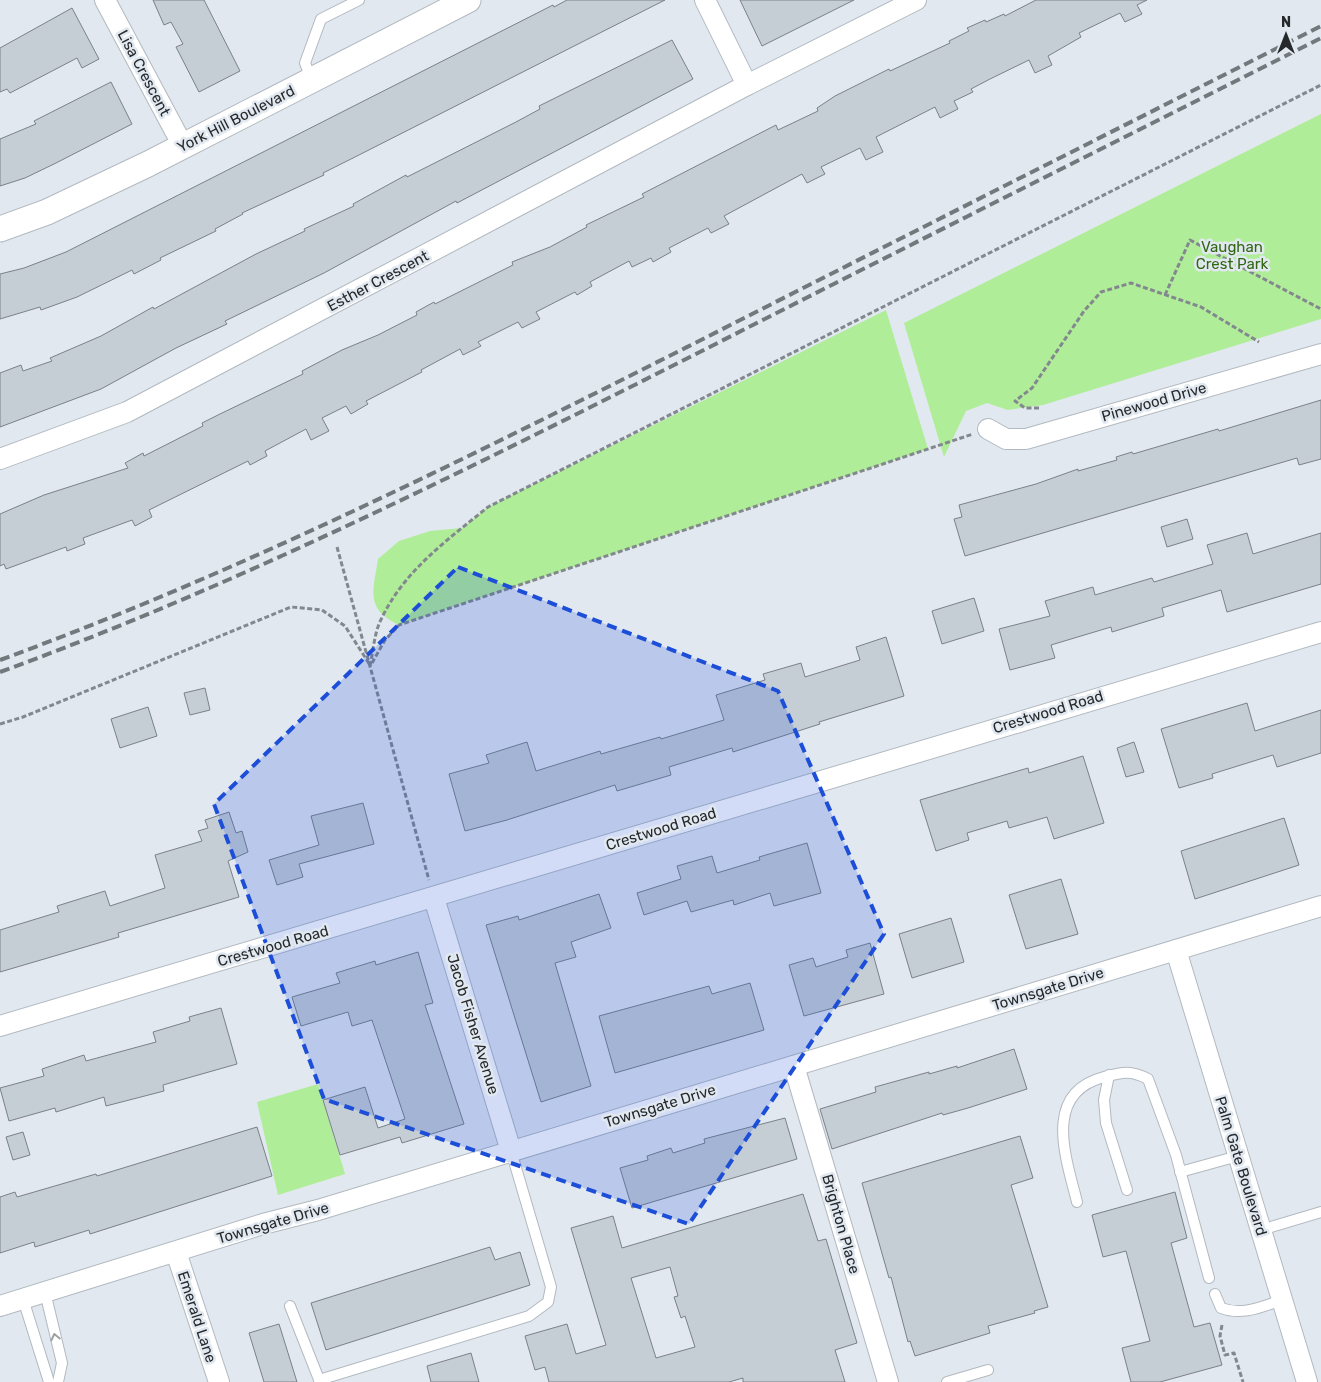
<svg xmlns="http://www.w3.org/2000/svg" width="1321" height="1382" viewBox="0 0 1321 1382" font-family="Rubik,sans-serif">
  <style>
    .green { fill: #b0ed98 }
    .building { fill: #c6ced5; stroke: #7a8187; fill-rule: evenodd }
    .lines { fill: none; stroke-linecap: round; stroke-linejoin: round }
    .service-casing { stroke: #b2b9c0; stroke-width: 12 }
    .minor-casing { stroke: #b2b9c0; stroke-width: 22 }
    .tertiary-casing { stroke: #b2b9c0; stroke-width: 27 }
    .path { stroke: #83888e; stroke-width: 3; stroke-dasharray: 5 2.5; stroke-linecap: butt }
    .service { stroke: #fff; stroke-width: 10 }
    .minor { stroke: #fff; stroke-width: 20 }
    .tertiary { stroke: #fff; stroke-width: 25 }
    .rail { stroke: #73787d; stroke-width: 4; stroke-dasharray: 10 5; stroke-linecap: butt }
    .oneway { stroke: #9d9fa0 }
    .marked { fill: #1d4ed8; fill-opacity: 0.2; stroke: #1d4ed8; stroke-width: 4; stroke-dasharray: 10 6; stroke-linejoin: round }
    .labels { text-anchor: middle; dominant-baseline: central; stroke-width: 5; stroke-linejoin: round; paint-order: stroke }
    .street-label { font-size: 15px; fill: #26292c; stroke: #e1e8f0 }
    .park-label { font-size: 15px; fill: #316713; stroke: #e1e8f0 }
  </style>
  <rect width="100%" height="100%" fill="#e1e8f0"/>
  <g class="green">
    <path d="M1321,114V319L1043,405L1008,410L987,403L966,411L944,457L904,323Z"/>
    <path d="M886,310L928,449L399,625C365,609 373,592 378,559L399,541L430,531L462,528L488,507Z"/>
    <path d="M318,1084L345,1174L278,1195L257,1102Z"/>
  </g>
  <g class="building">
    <path d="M153,0H204L240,71L199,92L176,47L183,44L171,22L164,25Z"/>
    <path d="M567,0H665L353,158L323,173L324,175L242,213L243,214L215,229L216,231L160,258L161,260L134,274L132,270L77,297L41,310L40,307L0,319V274L24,268L66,252L553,5L554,7Z"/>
    <path d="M740,0H854L762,46Z"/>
    <path d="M1036,0H1147L1137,5L1142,14L1125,22L1120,13L1079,33L1081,37L1048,56L1052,65L1035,73L1029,60L990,79L971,89L973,92L954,101L958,109L940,118L935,107L876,137L883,152L866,160L860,148L821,167L825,174L807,183L802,174L724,216L729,224L711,233L708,228L669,248L671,252L653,262L651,258L632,267L629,261L590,282L592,286L577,295L575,292L536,312L540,319L522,328L518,322L478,342L481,346L463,355L460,349L421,370L422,372L366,401L368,404L351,414L346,406L322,418L329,431L311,440L306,429L265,451L267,456L250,465L248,461L149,510L152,517L135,526L132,520L83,538L85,544L67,551L66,547L6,569L4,564L0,566V514L44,495L128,468L125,463L143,453L144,456L203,426L202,423L220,414L303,374L302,371L342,350L378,335L417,315L416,312L434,302L435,304L513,265L512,262L550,247L587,227L586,225L644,197L642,194L776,125L778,130L818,111L817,108L835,96L889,69L890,71L950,43L949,41L969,31L967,28L985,20L986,22L1004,14L1005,16Z"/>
    <path d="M72,8L99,59L82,68L77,58L10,93L7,89L0,92V48Z"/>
    <path d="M672,40L693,79L457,203L456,201L324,273L225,321L227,324L176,348L101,389L0,427V373L21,365L23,371L52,361L50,358L101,336L153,307L154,309L256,254L305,231L304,229L354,206L353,204L406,175L407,177L516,122L540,109L539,106Z"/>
    <path d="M111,82L132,124L56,163L25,178L0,186V139L36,124L34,121Z"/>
    <path d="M1321,400V459L1299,465L1297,458L965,556L954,519L962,517L959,505L1036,484L1078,469V471L1117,460L1116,457L1132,452L1133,454L1218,429L1219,431Z"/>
    <path d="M1187,519L1193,539L1167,547L1161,527Z"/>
    <path d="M1247,533L1253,554L1321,533V584L1227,612L1221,590L1162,608L1164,616L1112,632L1111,627L1051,645L1055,658L1010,670L999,629L1050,616L1045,601L1093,587L1095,595L1152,578L1154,582L1213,564L1207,545Z"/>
    <path d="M974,598L984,631L942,644L932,611Z"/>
    <path d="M886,637L904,696L819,722L820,724L733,752L732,748L669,767L671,775L617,791L615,785L507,820L465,831L449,774L489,763L486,755L527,742L536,771L600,751L601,754L660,737L661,739L724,720L716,695L765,680L763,674L801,663L805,677L860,660L856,647Z"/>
    <path d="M205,688L210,710L190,715L184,693Z"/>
    <path d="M1247,703L1255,731L1321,710V753L1277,767L1273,755L1212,774L1213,778L1179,788L1161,729Z"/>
    <path d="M148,707L157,736L120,748L111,719Z"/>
    <path d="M1134,742L1144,772L1126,777L1117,748Z"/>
    <path d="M1083,756L1104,823L1054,839L1047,817L1009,828L1007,821L967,833L969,840L936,851L920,800L1028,768L1029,773Z"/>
    <path d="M363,803L374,844L299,864L303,877L277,885L269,860L319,845L311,816Z"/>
    <path d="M229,812L236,833L242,831L248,852L228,861L239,897L118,933L119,937L0,972V930L59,912L57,906L105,891L110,906L165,888L155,855L202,841L198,831L208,828L205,820Z"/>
    <path d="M1284,818L1299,865L1195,899L1181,851Z"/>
    <path d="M807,843L821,893L774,906L770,893L734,905L733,900L691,912L687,901L644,915L637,893L681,879L677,866L712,856L717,873L760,860L759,857Z"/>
    <path d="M1061,879L1078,934L1026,949L1009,895Z"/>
    <path d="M599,894L611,928L571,942L576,957L555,963L591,1086L541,1102L486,925L518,916L519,920Z"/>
    <path d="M951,918L964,962L912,978L899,934Z"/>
    <path d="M870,943L884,994L804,1016L789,965L813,958L816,967L848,957L846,950Z"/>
    <path d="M418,952L433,1003L425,1005L464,1124L402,1143L400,1137L340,1155L323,1100L365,1087L378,1128L405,1119L372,1020L352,1026L348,1012L301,1026L292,997L340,983L336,973L375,961L376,965Z"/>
    <path d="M750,983L764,1030L615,1073L599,1016L709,986L712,994Z"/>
    <path d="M221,1008L237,1064L163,1085L164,1091L106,1106L104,1097L56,1112L55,1108L9,1121L0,1088L44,1076L42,1069L84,1055L86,1061L156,1042L153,1032L190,1021L189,1017Z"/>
    <path d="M1014,1049L1027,1089L968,1108L943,1115L942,1113L832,1149L820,1109L876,1092L875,1087L929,1072V1074L957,1066V1068Z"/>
    <path d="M785,1118L797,1159L632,1208L620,1168L648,1160L647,1156L671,1148L673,1153L705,1143L704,1139Z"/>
    <path d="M257,1127L272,1176L90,1234L89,1230L35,1247L34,1242L0,1253V1197L15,1192L17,1197L96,1174L97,1176Z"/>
    <path d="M23,1132L30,1155L13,1160L6,1137Z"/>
    <path d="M1020,1136L1033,1178L1011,1185L1048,1307L1034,1311L1035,1313L988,1326L990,1333L915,1356L910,1341L908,1342L891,1277L889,1278L862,1183Z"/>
    <path d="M1175,1192L1187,1238L1171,1243L1194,1327L1210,1323L1222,1365L1160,1382H1131L1122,1348L1150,1341L1126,1251L1103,1257L1092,1215Z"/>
    <path d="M803,1194L818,1241L826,1239L857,1343L835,1350L845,1382H743V1378L729,1382H549L545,1367L535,1370L525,1336L567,1324L576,1354L606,1345L571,1228L613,1216L622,1248ZM670,1267L678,1296L674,1297L681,1318L685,1316L695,1347L656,1358L631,1278Z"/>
    <path d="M490,1247L495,1260L520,1252L530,1285L326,1350L311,1303Z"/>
    <path d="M279,1324L297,1382H264L249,1333Z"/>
    <path d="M471,1353L479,1382H431L427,1366Z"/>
  </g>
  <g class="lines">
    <defs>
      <g id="service">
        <path d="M312,81L305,63L321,19L359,0"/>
        <path d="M1109,1075L1104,1100L1106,1123L1127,1190"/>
        <path d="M1180,1172L1238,1156"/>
        <path d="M1077,1202C1066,1158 1042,1093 1104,1077C1123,1072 1131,1070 1148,1079L1176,1155L1209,1278"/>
        <path d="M1261,1230L1321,1212"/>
        <path d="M45,1292L62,1363L58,1382"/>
        <path d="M1215,1294L1221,1308C1242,1316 1261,1307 1282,1300"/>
        <path d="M23,1299L49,1382"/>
        <path d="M290,1306L320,1382"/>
        <path d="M319,1380L529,1316L548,1302L551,1287L511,1151"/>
        <path d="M947,1382L988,1370"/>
      </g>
      <g id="minor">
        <path d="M105,0L183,146"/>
        <path d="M705,0L747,85L916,0"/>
        <path d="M988,429L1006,439H1026L1321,354"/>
        <path d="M0,459L127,412L747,85"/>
        <path d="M434,898L511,1151"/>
        <path d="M1176,950L1307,1382"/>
        <path d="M0,1026L1321,632"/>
        <path d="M794,1066L888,1382"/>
        <path d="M176,1252L219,1382"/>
        <path d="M0,1306L263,1224L318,1210L1321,906"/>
      </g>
      <path id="tertiary" d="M0,229L47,212L148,164L468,0"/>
    </defs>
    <use href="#service" class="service-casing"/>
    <use href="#minor" class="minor-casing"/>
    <use href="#tertiary" class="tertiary-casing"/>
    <g class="path">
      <path d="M1165,295L1190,240L1321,309"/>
      <path d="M1039,408H1025L1015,401L1032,388L1084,311L1101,292L1131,283L1201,307L1259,342"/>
      <path d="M337,547L429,880"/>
      <path d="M372,663L385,640L399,625L973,434"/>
      <path d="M370,666C373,652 374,637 379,624C401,573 446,541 488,507L1321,85"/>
      <path d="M0,724L23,717L291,607L322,610L345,626L370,665"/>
      <path d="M1222,1325L1220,1336L1225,1355L1234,1353L1243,1382"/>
    </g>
    <use href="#service" class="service"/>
    <use href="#minor" class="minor"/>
    <use href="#tertiary" class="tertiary"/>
    <g class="rail">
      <path d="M0,660C243,571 473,455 703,339C909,234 1115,130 1321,26"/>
      <path d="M0,672C238,585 464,471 690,357C900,250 1111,144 1321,38"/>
    </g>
  </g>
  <defs><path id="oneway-chevron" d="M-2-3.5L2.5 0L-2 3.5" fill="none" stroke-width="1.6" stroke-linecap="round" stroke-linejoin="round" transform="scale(1.25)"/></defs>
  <use class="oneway" href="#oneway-chevron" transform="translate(55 1337) rotate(-103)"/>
  <path class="marked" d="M458,567L778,691L884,934L689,1224L324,1099L214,804Z"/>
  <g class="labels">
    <g class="street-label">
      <text transform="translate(144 73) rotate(62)">Lisa Crescent</text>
      <text transform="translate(236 119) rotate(-27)">York Hill Boulevard</text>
      <text transform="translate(378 281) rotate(-28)">Esther Crescent</text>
      <text transform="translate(1154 402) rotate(-16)">Pinewood Drive</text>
      <text transform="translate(1048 712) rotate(-17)">Crestwood Road</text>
      <text transform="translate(661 829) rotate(-17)">Crestwood Road</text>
      <text transform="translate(273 946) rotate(-16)">Crestwood Road</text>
      <text transform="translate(1048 989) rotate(-17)">Townsgate Drive</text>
      <text transform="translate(473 1024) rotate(73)">Jacob Fisher Avenue</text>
      <text transform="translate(660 1106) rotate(-17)">Townsgate Drive</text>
      <text transform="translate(1241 1166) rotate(73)">Palm Gate Boulevard</text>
      <text transform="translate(273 1223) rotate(-16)">Townsgate Drive</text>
      <text transform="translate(841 1224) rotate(74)">Brighton Place</text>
      <text transform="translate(197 1317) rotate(72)">Emerald Lane</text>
    </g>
    <g class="park-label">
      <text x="1232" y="247">Vaughan<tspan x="1232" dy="17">Crest Park</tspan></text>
    </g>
  </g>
  <g transform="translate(1286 35)" stroke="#e1e8f0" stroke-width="4" paint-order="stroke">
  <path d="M0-4L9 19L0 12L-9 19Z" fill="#26292c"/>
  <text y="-8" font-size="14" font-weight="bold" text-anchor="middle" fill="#26292c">N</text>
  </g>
</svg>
